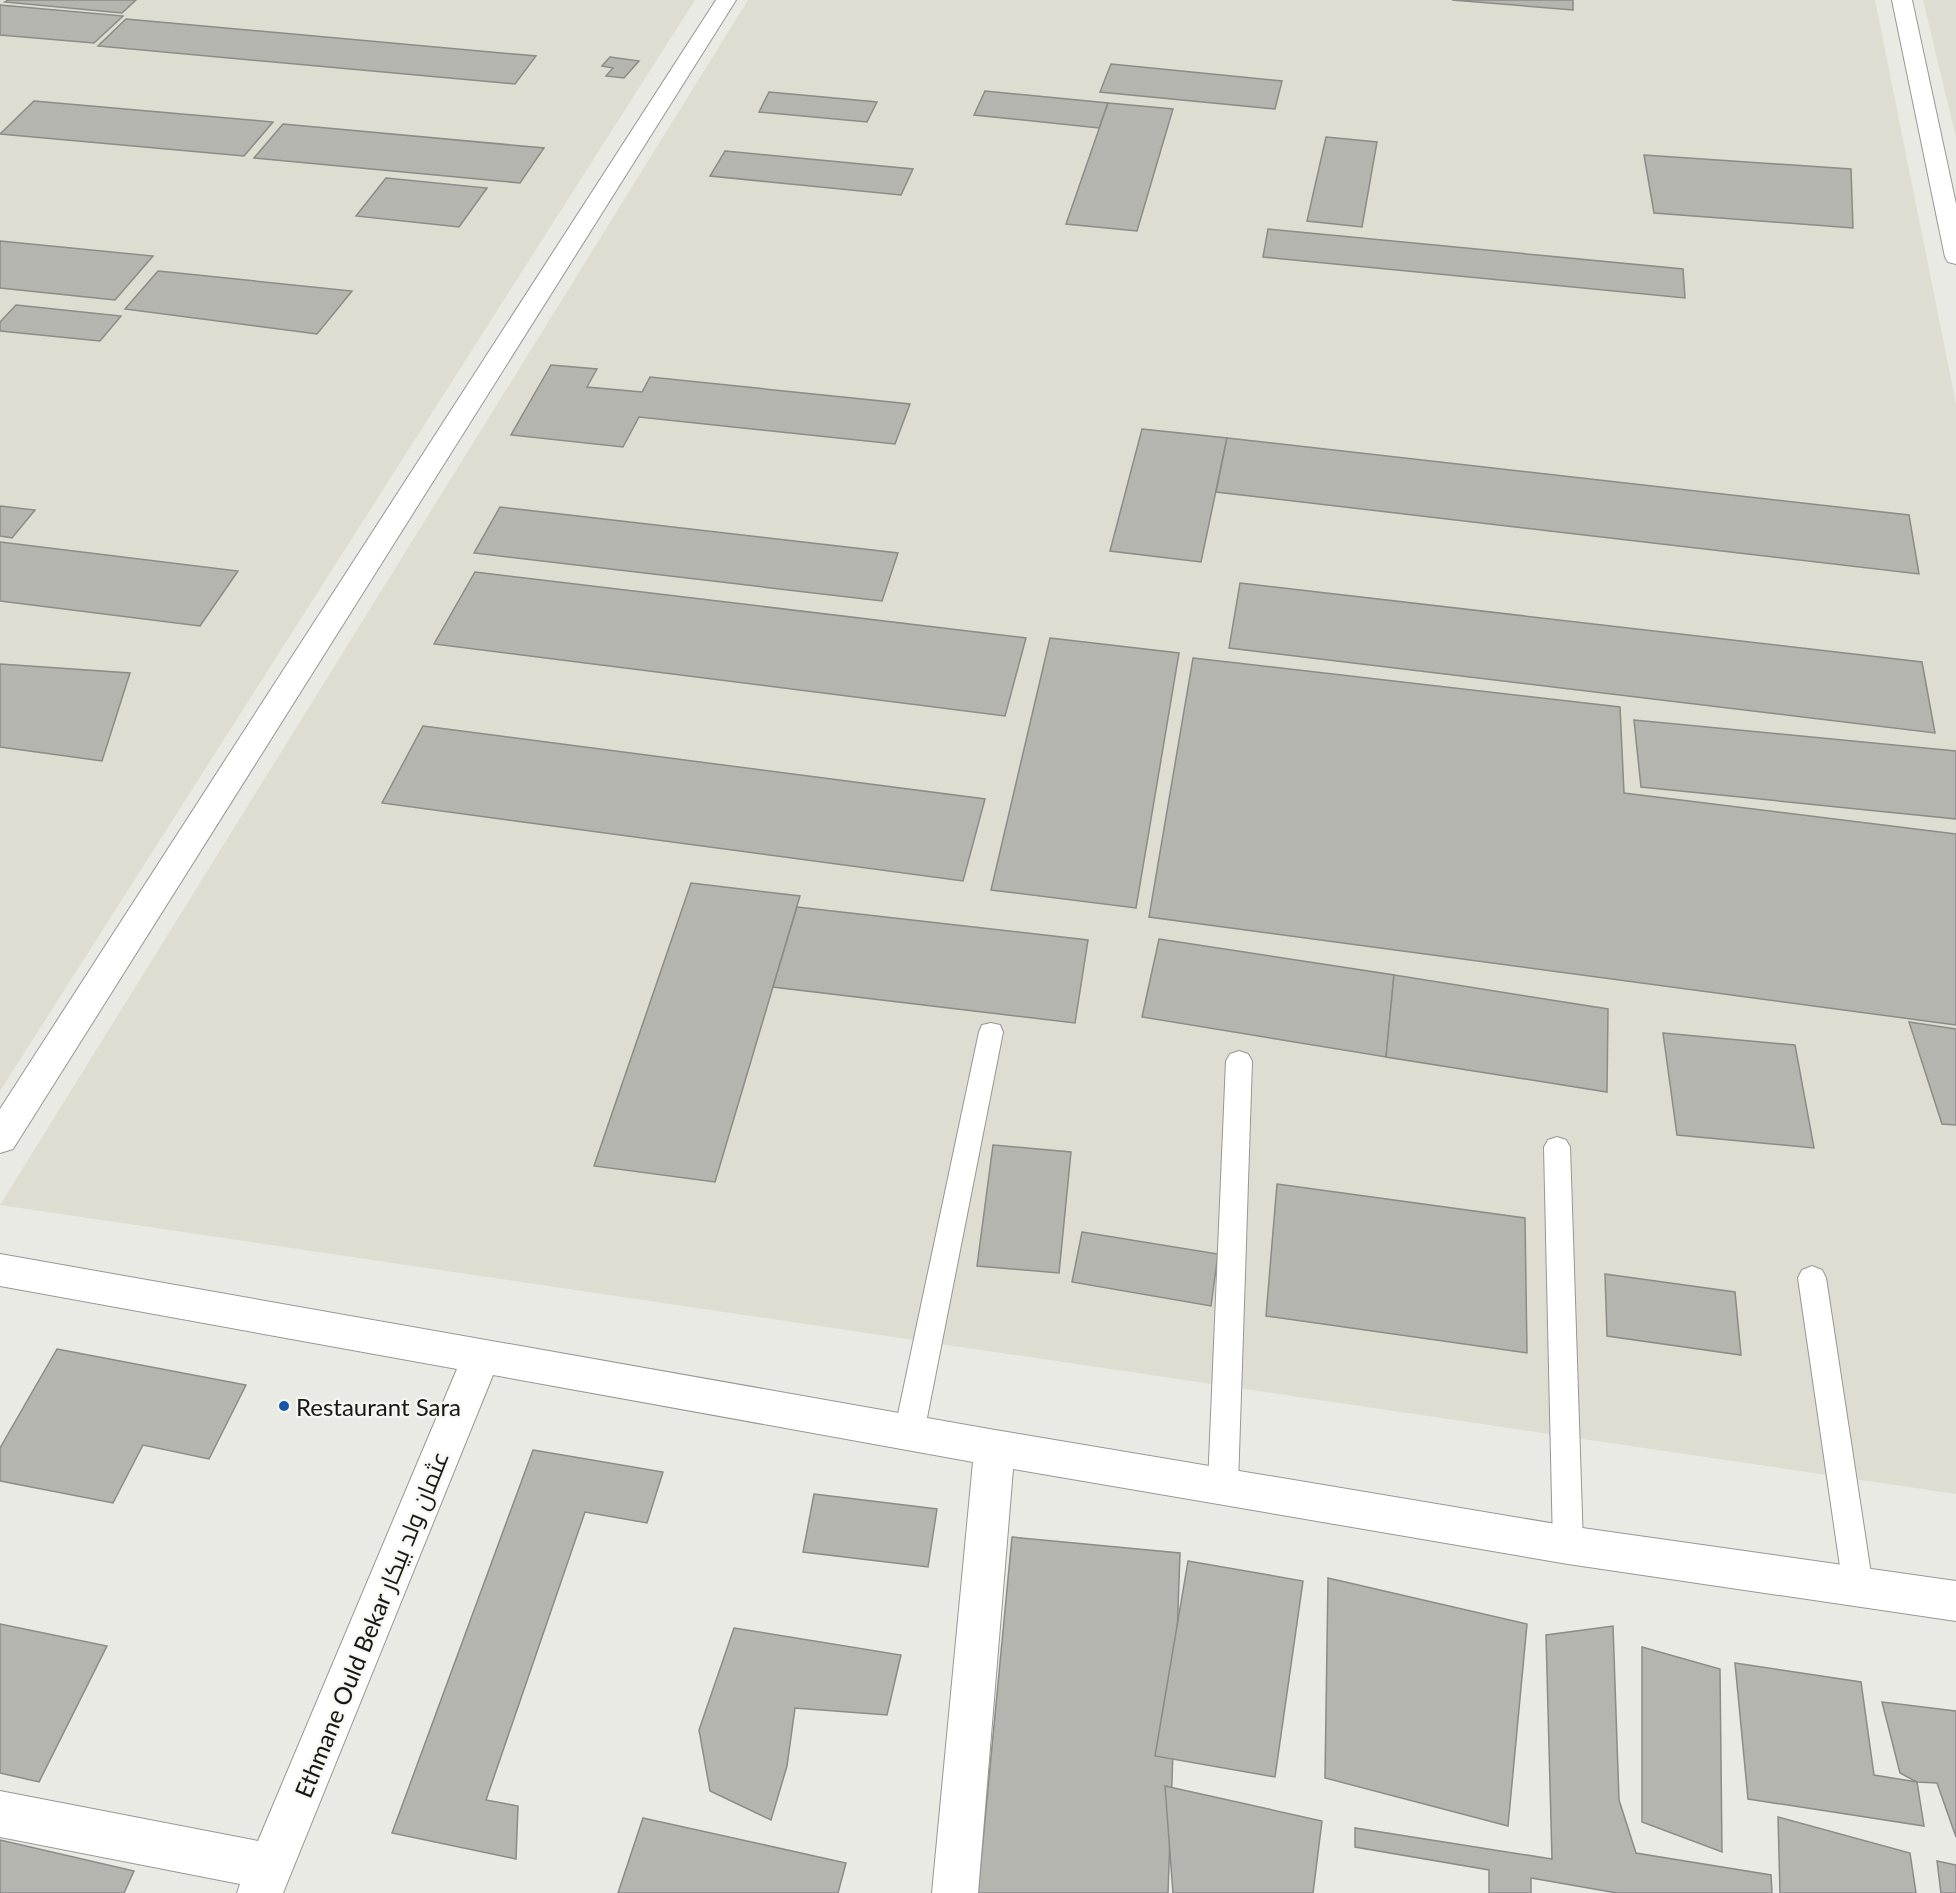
<svg xmlns="http://www.w3.org/2000/svg" width="1956" height="1893" viewBox="0 0 1956 1893" font-family="Lato,Cairo,sans-serif">
  <style>
    .built { fill: #ddddd1 }
    .building { fill: #b5b5b0; stroke: #8b8b87; stroke-width: 1.5 }
    .lines { fill: none; stroke-linecap: round; stroke-linejoin: round }
    .service-casing { stroke: #979793; stroke-width: 2 }
    .minor-casing { stroke: #979793; stroke-width: 2 }
    .service { fill: #fff; fill-rule: evenodd }
    .minor { fill: #fff; fill-rule: evenodd }
    .poi-dot { fill: #1955a6; stroke: #f7f7f2; stroke-width: 2 }
    .labels { text-anchor: middle; dominant-baseline: central; stroke-width: 4.5; stroke-linejoin: round; paint-order: stroke }
    .near-poi-label { font-size: 24px; fill: #171715; stroke: #f7f7f2; text-anchor: start }
    .near-street-label { font-size: 24px; fill: #171715; stroke: #f7f7f2 }
  </style>
  <rect width="100%" height="100%" fill="#eaeae5"/>
  <g class="built">
    <path d="M0,0H695L0,1091Z"/>
    <path d="M748,0H1875L1956,404V1494L0,1205Z"/>
    <path d="M1923,0H1956V138Z"/>
  </g>
  <g class="building">
    <path d="M8,0H136L122,13L5,2Z"/>
    <path d="M1452,0H1573V10Z"/>
    <path d="M0,5L123,16L94,43L0,35Z"/>
    <path d="M126,19L536,56L515,84L98,46Z"/>
    <path d="M610,57L639,61L624,78L606,76L613,68L602,66Z"/>
    <path d="M1111,64L1282,81L1275,109L1100,92Z"/>
    <path d="M985,91L1108,103L1099,128L974,115Z"/>
    <path d="M769,92L877,102L867,122L759,112Z"/>
    <path d="M34,101L273,122L244,156L0,134Z"/>
    <path d="M1108,103L1173,109L1137,231L1066,224Z"/>
    <path d="M283,124L544,148L520,183L254,158Z"/>
    <path d="M1326,137L1377,142L1362,227L1307,221Z"/>
    <path d="M725,151L913,169L901,195L710,176Z"/>
    <path d="M1644,155L1851,169L1853,228L1654,213Z"/>
    <path d="M386,178L487,188L459,227L356,216Z"/>
    <path d="M1268,229L1683,269L1685,298L1263,257Z"/>
    <path d="M0,241L153,256L115,300L0,288Z"/>
    <path d="M158,271L352,291L317,334L125,309Z"/>
    <path d="M16,305L121,316L100,341L0,331V322Z"/>
    <path d="M551,365L597,369L587,387L642,392L650,377L910,404L895,444L639,417L623,447L511,435Z"/>
    <path d="M1142,429L1227,438L1201,562L1110,551Z"/>
    <path d="M1227,438L1909,515L1919,574L1216,492Z"/>
    <path d="M0,506L35,510L12,538L0,536Z"/>
    <path d="M500,507L898,553L882,601L474,553Z"/>
    <path d="M0,542L238,571L200,626L0,601Z"/>
    <path d="M475,572L1026,638L1005,716L434,644Z"/>
    <path d="M1240,583L1922,662L1935,733L1229,648Z"/>
    <path d="M1050,638L1179,653L1136,908L991,890Z"/>
    <path d="M1193,658L1620,707L1624,793L1956,834V1025L1149,917Z"/>
    <path d="M0,664L130,673L102,761L0,747Z"/>
    <path d="M1634,720L1956,751V819L1641,787Z"/>
    <path d="M423,726L985,799L963,881L382,803Z"/>
    <path d="M691,883L800,896L715,1182L594,1166Z"/>
    <path d="M797,907L1088,940L1075,1023L773,987Z"/>
    <path d="M1159,939L1394,975L1386,1057L1142,1017Z"/>
    <path d="M1394,975L1608,1009L1607,1092L1386,1057Z"/>
    <path d="M1909,1022L1956,1029V1125L1942,1124Z"/>
    <path d="M1663,1033L1795,1045L1814,1148L1677,1135Z"/>
    <path d="M993,1145L1071,1152L1059,1273L977,1266Z"/>
    <path d="M1277,1184L1525,1218L1527,1353L1266,1316Z"/>
    <path d="M1082,1232L1218,1254L1211,1306L1072,1282Z"/>
    <path d="M1605,1274L1735,1292L1741,1355L1607,1336Z"/>
    <path d="M57,1349L246,1385L209,1459L143,1445L113,1503L0,1481V1448Z"/>
    <path d="M533,1450L663,1472L647,1523L585,1512L486,1800L518,1806L516,1859L392,1833Z"/>
    <path d="M814,1494L937,1509L928,1567L803,1552Z"/>
    <path d="M1012,1537L1180,1553L1168,1893H978Z"/>
    <path d="M1188,1561L1303,1581L1275,1777L1155,1756Z"/>
    <path d="M1328,1578L1527,1624L1508,1826L1325,1778Z"/>
    <path d="M0,1624L107,1646L39,1782L0,1773Z"/>
    <path d="M1613,1626L1619,1800L1636,1853L1771,1875L1772,1893H1617L1531,1878V1893H1489V1870L1355,1847V1828L1552,1859L1546,1635Z"/>
    <path d="M734,1628L901,1655L887,1715L795,1708L787,1766L771,1820L710,1791L699,1730Z"/>
    <path d="M1642,1647L1720,1669L1722,1852L1642,1822Z"/>
    <path d="M1735,1663L1861,1682L1874,1775L1917,1782L1924,1826L1748,1799Z"/>
    <path d="M1882,1702L1956,1711V1837L1937,1783L1917,1782L1900,1773Z"/>
    <path d="M1165,1786L1322,1821L1313,1893H1173Z"/>
    <path d="M1778,1817L1910,1853L1916,1893H1780Z"/>
    <path d="M643,1818L846,1863L838,1893H618Z"/>
    <path d="M0,1840L134,1871L124,1893H0Z"/>
    <path d="M1937,1861L1956,1865V1893H1941Z"/>
  </g>
  <g class="lines">
    <defs>
      <g id="service">
        <path d="M991,1023L1000,1025L1003,1032L924,1433L919,1442L909,1446L899,1442L894,1433L979,1032L982,1025Z"/>
        <path d="M1239,1051L1248,1054L1252,1061L1238,1485L1234,1495L1223,1498L1212,1495L1208,1485L1226,1061L1230,1054Z"/>
        <path d="M1557,1137L1566,1140L1570,1147L1583,1545L1579,1555L1568,1559L1557,1555L1553,1545L1544,1147L1548,1140Z"/>
        <path d="M1812,1266L1822,1270L1826,1278L1873,1587L1869,1597L1858,1601L1847,1597L1843,1587L1798,1278L1802,1270Z"/>
      </g>
      <g id="minor">
        <path d="M716,0H736L13,1149L0,1153V1109Z"/>
        <path d="M1892,0H1912L1956,204V264L1948,262L1945,257Z"/>
        <path d="M0,1254L995,1430L1568,1526L1956,1581V1621L1568,1564L1013,1469L978,1893H932L973,1462L493,1375L283,1893H237L240,1884L0,1837V1791L258,1841L457,1369L0,1286Z"/>
      </g>
    </defs>
    <use href="#service" class="service-casing"/>
    <use href="#minor" class="minor-casing"/>
    <use href="#service" class="service"/>
    <use href="#minor" class="minor"/>
  </g>
  <circle class="poi-dot" cx="284" cy="1406" r="6"/>
  <g class="labels">
    <g class="near-poi-label">
      <text x="296" y="1406">Restaurant Sara</text>
    </g>
    <g class="near-street-label">
      <text transform="translate(371 1624) rotate(-68)">Ethmane Ould Bekar عثمان ولد بيكار</text>
    </g>
  </g>
</svg>
